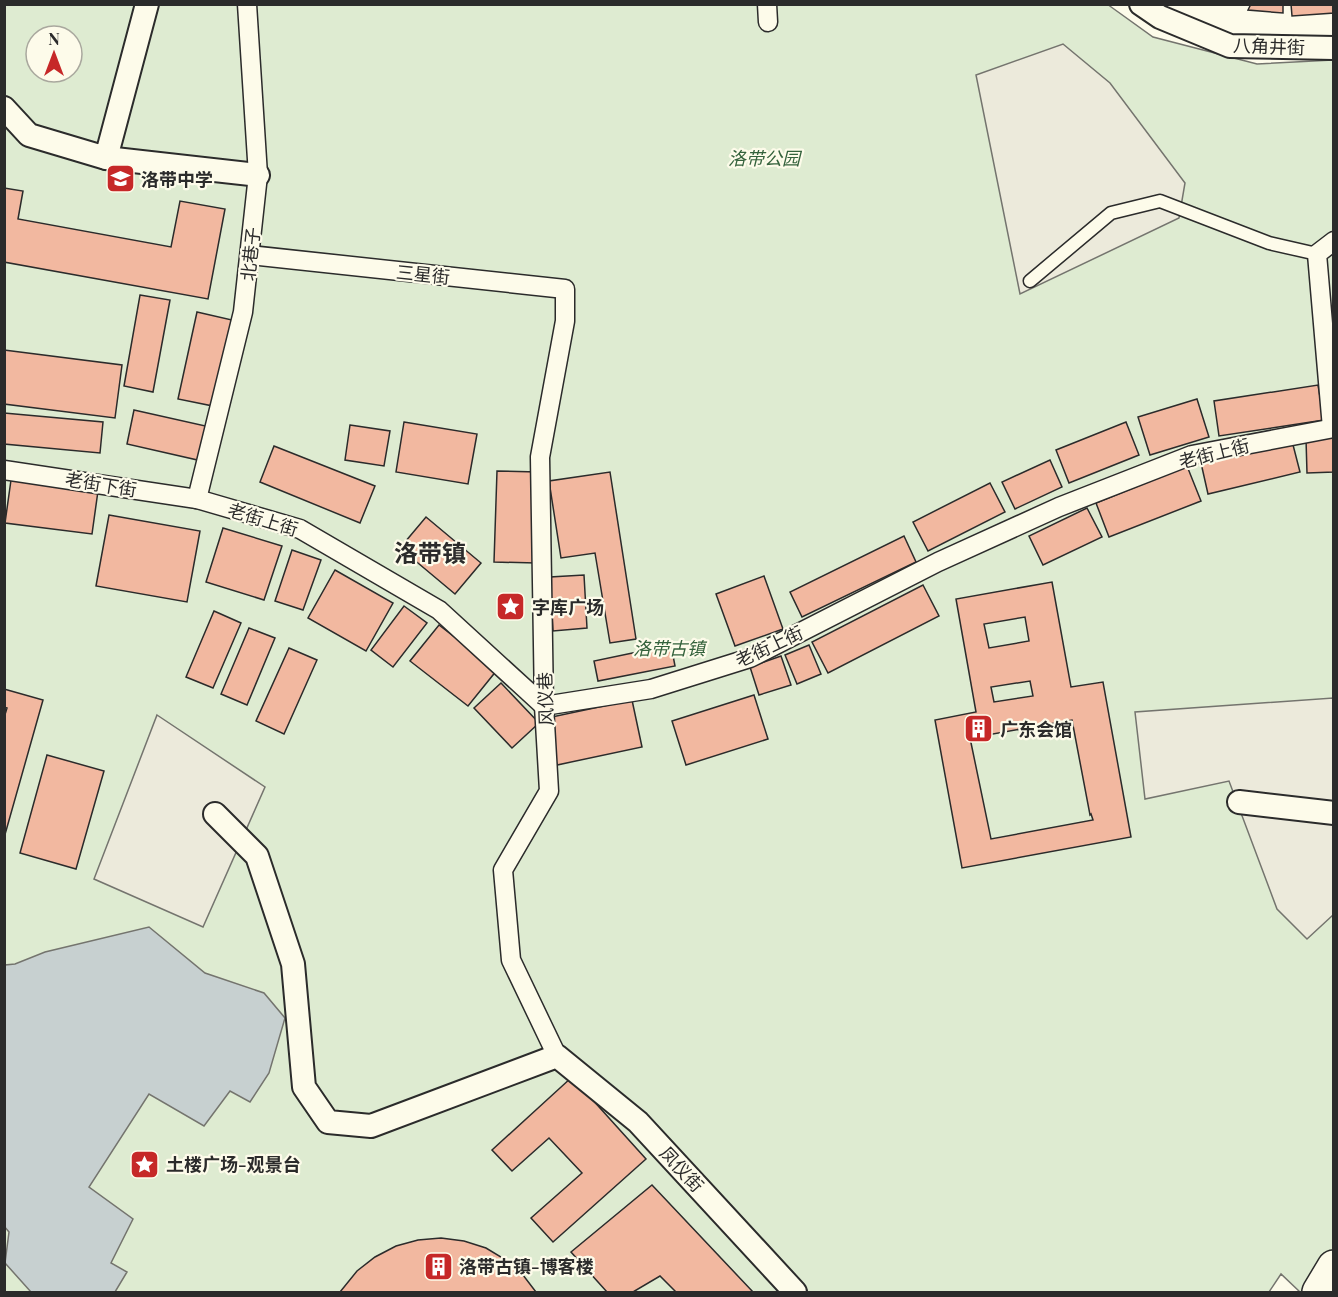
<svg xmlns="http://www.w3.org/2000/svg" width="1338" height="1297" viewBox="0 0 1338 1297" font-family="'Playfair Display','Noto Sans SC',serif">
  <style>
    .green { fill: #deebd1; stroke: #74746e; stroke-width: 1.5; fill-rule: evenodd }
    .parking { fill: #eceadb; stroke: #74746e; stroke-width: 1.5 }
    .water { fill: #c7d0d0; stroke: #74746e; stroke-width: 1.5 }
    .building { fill: #f2b8a0; stroke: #2b2b2b; stroke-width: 1.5; fill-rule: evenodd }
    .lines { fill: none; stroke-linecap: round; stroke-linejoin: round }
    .service-casing { stroke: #2b2b2b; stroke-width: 15 }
    .pedestrian-casing { stroke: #2b2b2b; stroke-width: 21 }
    .minor-casing { stroke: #2b2b2b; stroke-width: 26 }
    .primary-casing { stroke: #2b2b2b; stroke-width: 36 }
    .service { stroke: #fdfbea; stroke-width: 12 }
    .pedestrian { stroke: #fdfbea; stroke-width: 18 }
    .minor { stroke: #fdfbea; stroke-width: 22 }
    .primary { stroke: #fdfbea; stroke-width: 33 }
    .labels { text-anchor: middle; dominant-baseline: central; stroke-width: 4.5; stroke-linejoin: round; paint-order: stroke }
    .street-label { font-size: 18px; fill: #2b2b2b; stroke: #fdfbea }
    .park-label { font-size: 18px; font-style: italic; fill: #34623c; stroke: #fdfbea }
    .poi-label { font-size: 18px; font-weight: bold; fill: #2b2b2b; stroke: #fdfbea; text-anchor: start }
    .district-label { font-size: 24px; font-weight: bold; fill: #2b2b2b; stroke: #fdfbea }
  </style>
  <rect width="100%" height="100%" fill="#fdfbea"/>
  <path class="green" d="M1107,4L1153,37L1257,64L1333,60V1292H1300L1281,1274L1269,1292H5V5ZM36,36H72V72H36Z"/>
  <g class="parking">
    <path d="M1063,44L1110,83L1185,183L1179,218L1020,294L976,75Z"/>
    <path d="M1333,698V915L1307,939L1277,909L1229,781L1145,799L1135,712Z"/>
    <path d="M157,715L265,787L203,927L94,879Z"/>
  </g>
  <path class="water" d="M149,927L205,973L264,993L285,1018L269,1073L250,1102L230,1091L204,1126L149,1094L89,1187L133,1219L111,1263L127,1272L115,1292H31L5,1263L9,1232L4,1226L5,965L15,964L45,952Z"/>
  <g class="building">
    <path d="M1251,4H1283V13L1248,10Z"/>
    <path d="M1291,4H1334V13L1292,16Z"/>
    <path d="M4,188L23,191L18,219L171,247L180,201L225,209L208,299L4,262Z"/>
    <path d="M140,295L170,300L153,392L124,386Z"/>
    <path d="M197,312L232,320L213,406L178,399Z"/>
    <path d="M4,350L122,365L115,418L4,404Z"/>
    <path d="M1318,385L1324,420L1219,436L1214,401Z"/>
    <path d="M1197,399L1209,437L1150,455L1138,417Z"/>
    <path d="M134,410L210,427L202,461L127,444Z"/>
    <path d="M4,413L103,422L100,453L4,444Z"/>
    <path d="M404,422L477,434L468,484L396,472Z"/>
    <path d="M1126,422L1139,455L1069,483L1056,450Z"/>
    <path d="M350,425L390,431L384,466L345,460Z"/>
    <path d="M1334,438V472L1307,473L1306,439Z"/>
    <path d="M1292,441L1300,472L1208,494L1201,463Z"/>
    <path d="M274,446L375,486L360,523L260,482Z"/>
    <path d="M1050,460L1062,487L1015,509L1002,482Z"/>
    <path d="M1187,466L1201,501L1109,537L1096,503Z"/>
    <path d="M497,471L538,472L536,563L494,562Z"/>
    <path d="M610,472L636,639L610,643L595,553L561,558L549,481Z"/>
    <path d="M11,480L98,491L92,534L5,523Z"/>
    <path d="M990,483L1005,512L928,551L913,522Z"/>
    <path d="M1087,508L1102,537L1043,565L1029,536Z"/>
    <path d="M109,515L200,531L187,602L96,586Z"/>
    <path d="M426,517L481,563L455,594L400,548Z"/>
    <path d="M223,528L282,546L264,600L206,582Z"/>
    <path d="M904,536L916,562L802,617L790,592Z"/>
    <path d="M292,550L321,560L303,610L275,601Z"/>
    <path d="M335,570L393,603L366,651L308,618Z"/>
    <path d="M584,575L587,628L553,631L550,577Z"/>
    <path d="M764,576L783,629L735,646L716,594Z"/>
    <path d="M1052,582L1071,687L1103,682L1131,837L962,868L935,720L976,712L956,599ZM1025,617L1029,641L989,648L984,624ZM1030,681L1033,696L994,702L991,687ZM1072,720L1090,815L1091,814L1093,820L991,839L970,738Z"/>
    <path d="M923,585L939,616L828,673L812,642Z"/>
    <path d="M404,606L427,623L393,667L371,650Z"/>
    <path d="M214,611L241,623L213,688L186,677Z"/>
    <path d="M439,625L497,670L468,706L410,661Z"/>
    <path d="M249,628L275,638L247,705L221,694Z"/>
    <path d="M671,645L675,666L598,681L594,661Z"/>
    <path d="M809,645L821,674L797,684L785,655Z"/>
    <path d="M289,648L317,660L284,734L256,721Z"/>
    <path d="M781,656L791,685L759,695L750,667Z"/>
    <path d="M501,683L539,723L512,748L474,708Z"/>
    <path d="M4,689L43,700L4,838V718L7,708L4,707Z"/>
    <path d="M754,695L768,739L686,765L672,721Z"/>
    <path d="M632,700L642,747L557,765L547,718Z"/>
    <path d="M47,755L104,771L76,869L20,853Z"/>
    <path d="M572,1077L646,1159L553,1242L531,1218L582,1173L549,1138L512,1171L492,1150Z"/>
    <path d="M652,1185L753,1292H676L660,1276L633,1292H607L571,1252Z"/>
    <path d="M441,1238L464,1241L486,1248L506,1260L523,1275L536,1292H340L357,1271L375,1257L396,1246L418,1240Z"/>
  </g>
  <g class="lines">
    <defs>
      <path id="service" d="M1030,281L1111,213L1160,201L1269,243L1317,254"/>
      <g id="pedestrian">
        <path d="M767,4L768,22"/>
        <path d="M250,255L565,289V321L540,457L544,706L549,791L503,870L511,960L557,1056"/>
        <path d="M1332,428L1317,254L1334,241"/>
        <path d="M4,470L197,499L300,529L439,610L544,706L651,689L750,658L938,562L1059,507L1192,455L1334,428"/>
        <path d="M197,499L243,312L258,175L247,4"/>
      </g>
      <g id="minor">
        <path d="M1141,4L1160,17L1230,46L1334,48"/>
        <path d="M4,108L29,135L106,158L147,4"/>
        <path d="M106,158L258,175"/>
        <path d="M1239,802L1334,813"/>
        <path d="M215,814L257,856L293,964L304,1087L328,1122L371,1126L557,1056L638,1122L795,1292"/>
      </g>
      <path id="primary" d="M1319,1292L1334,1267"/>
    </defs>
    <use href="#service" class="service-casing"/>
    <use href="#pedestrian" class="pedestrian-casing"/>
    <use href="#minor" class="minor-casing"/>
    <use href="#primary" class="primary-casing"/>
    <use href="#service" class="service"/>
    <use href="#pedestrian" class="pedestrian"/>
    <use href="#minor" class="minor"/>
    <use href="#primary" class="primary"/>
  </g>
  <defs>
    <symbol id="school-square" viewBox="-11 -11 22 22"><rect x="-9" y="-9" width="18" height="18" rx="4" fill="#c62828" stroke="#fdfbea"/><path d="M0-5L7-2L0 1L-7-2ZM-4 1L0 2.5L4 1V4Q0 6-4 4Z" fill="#fff"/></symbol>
    <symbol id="sight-square" viewBox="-11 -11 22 22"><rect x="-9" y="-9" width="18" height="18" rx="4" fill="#c62828" stroke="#fdfbea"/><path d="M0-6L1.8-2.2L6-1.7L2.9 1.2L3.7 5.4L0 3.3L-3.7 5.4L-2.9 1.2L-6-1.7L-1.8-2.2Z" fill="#fff"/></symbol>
    <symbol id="building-square" viewBox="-11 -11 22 22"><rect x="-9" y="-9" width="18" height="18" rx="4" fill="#c62828" stroke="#fdfbea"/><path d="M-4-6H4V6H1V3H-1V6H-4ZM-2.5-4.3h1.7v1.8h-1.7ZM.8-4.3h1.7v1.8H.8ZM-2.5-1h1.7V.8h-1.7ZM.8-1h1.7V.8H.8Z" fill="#fff"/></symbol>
  </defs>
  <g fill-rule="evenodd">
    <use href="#school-square" x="104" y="162" width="33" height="33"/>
    <use href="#sight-square" x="494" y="590" width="33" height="33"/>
    <use href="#building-square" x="962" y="712" width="33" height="33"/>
    <use href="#sight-square" x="128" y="1148" width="33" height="33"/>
    <use href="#building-square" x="422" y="1250" width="33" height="33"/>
  </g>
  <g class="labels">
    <g class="street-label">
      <text transform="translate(1269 46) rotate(2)">八角井街</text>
      <text transform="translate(250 254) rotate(-84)">北巷子</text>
      <text transform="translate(423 274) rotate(6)">三星街</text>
      <text transform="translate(1214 453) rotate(-14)">老街上街</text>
      <text transform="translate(101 484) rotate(9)">老街下街</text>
      <text transform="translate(263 519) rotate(17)">老街上街</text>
      <text transform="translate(769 646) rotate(-25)">老街上街</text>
      <text transform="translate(545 699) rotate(-92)">风仪巷</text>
      <text transform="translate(682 1169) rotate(47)">凤仪街</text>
    </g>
    <g class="park-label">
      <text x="764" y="158">洛带公园</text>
      <text x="669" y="648">洛带古镇</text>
    </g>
    <g class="poi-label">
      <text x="141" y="179">洛带中学</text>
      <text x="532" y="607">字库广场</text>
      <text x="1000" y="729">广东会馆</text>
      <text x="166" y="1164">土楼广场-观景台</text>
      <text x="459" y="1266">洛带古镇-博客楼</text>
    </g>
    <g class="district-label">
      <text x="430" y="552">洛带镇</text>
    </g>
  </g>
  <rect width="1338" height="1297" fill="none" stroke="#2b2b2b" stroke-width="12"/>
  <g transform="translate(54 54)"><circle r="28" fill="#fdfbea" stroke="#a9a89e" stroke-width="1.5"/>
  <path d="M0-4.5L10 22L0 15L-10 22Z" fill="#c62828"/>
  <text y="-9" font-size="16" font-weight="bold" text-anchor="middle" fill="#2b2b2b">N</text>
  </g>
</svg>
